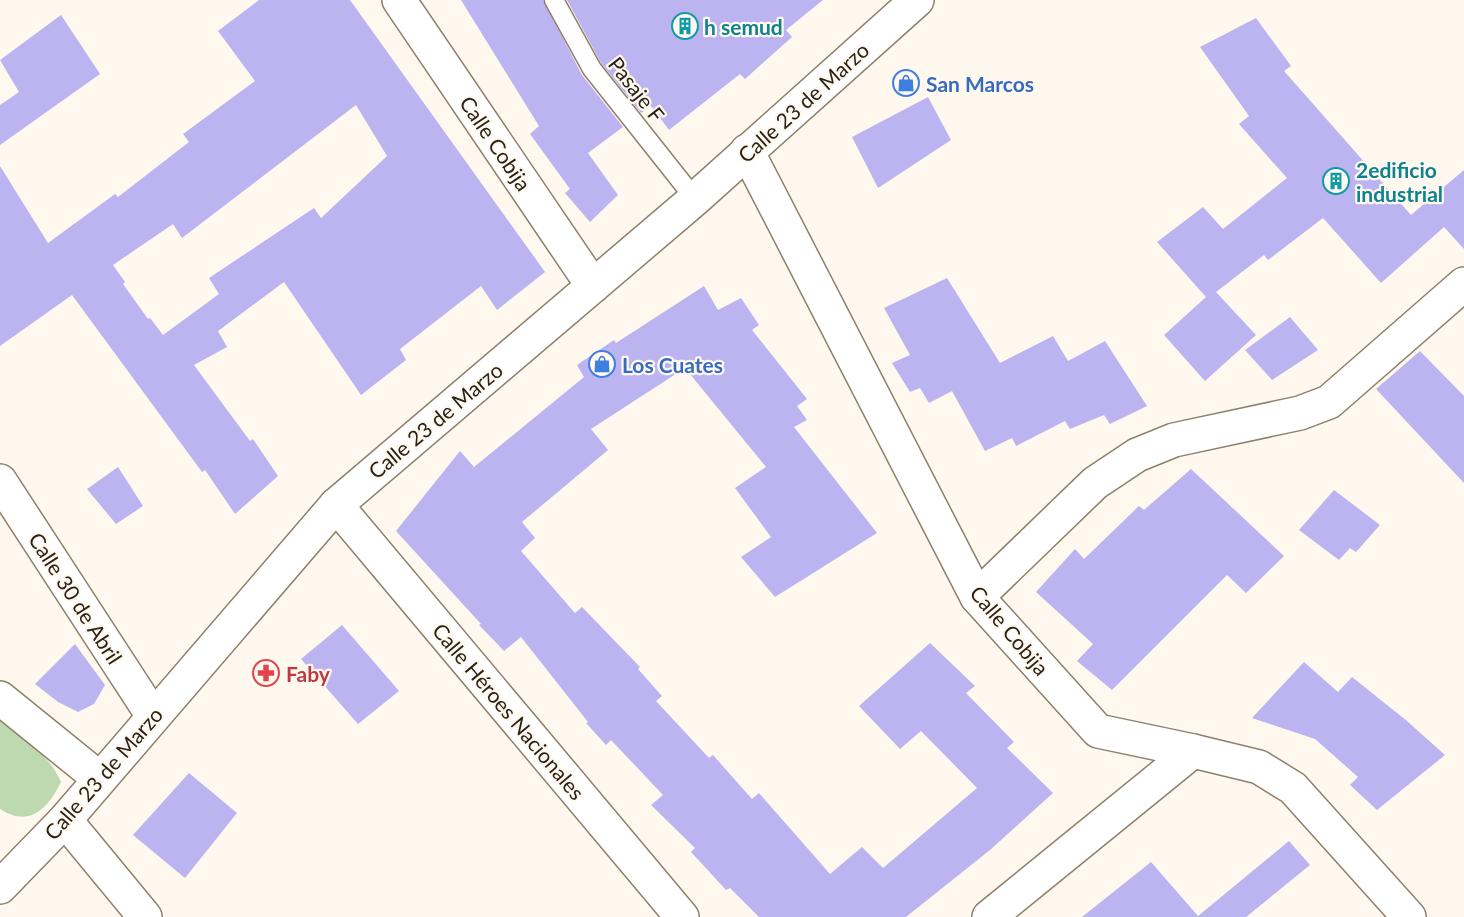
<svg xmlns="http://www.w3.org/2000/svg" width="1464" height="917" viewBox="0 0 1464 917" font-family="Lato,sans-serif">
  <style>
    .green { fill: #bed9b0 }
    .building { fill: #bcb4f0; fill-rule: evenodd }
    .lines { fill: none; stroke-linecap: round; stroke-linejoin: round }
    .lane-casing { stroke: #8e806a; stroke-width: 21 }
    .street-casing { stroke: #8e806a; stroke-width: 36 }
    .secondary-casing { stroke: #8e806a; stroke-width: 36 }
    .lane { stroke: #fff; stroke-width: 18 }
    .street { stroke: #fff; stroke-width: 33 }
    .secondary { stroke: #fff; stroke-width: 33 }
    .labels { text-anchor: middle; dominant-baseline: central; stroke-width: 4.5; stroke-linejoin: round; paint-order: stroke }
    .culture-label { font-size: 21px; font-weight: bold; fill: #0d838f; stroke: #fff8ef; text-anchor: start }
    .shop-label { font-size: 21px; font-weight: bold; fill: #366cbe; stroke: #fff8ef; text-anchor: start }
    .street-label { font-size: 21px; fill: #282219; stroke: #fff8ef }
    .health-label { font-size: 21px; font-weight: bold; fill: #be3a42; stroke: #fff8ef; text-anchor: start }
  </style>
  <rect width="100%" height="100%" fill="#fff8ef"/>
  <path class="green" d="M0,719C23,738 49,754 61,782C48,809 29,828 0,809Z"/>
  <g class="building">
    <path d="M259,0H350L545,272L497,310L481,286L400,349L406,360L361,395L284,282L218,331L227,347L194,365L250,441L253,439L278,476L235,514L205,470L202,472L72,295L0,346V166L48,243L115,194L118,197L189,142L183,134L255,81L218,31ZM356,105L387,156L321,218L314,208L209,278L219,294L163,335L150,318L148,319L123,284L125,282L113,265L173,224L182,238Z"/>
    <path d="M461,0H543L582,75L623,127L588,153L618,195L590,222L565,193L570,189L530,134L539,126Z"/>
    <path d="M567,0H823L786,30L792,37L745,79L740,74L669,130L651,106L641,113L601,63Z"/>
    <path d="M61,15L100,74L0,145V105L19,92L0,60Z"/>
    <path d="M1256,18L1291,66L1284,71L1411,215L1464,170V249L1444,227L1381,283L1323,218L1268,260L1264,255L1216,292L1256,335L1205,381L1164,335L1206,297L1157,242L1203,207L1223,229L1287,178L1239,124L1249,116L1200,47Z"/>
    <path d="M928,97L951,140L878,188L852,137Z"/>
    <path d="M947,278L1000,363L1053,336L1068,361L1105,341L1147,406L1110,424L1104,415L1070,429L1065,421L1016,446L1012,438L985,451L952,391L929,403L920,388L910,392L892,363L910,355L884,308Z"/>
    <path d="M704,286L718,310L741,298L759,325L752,330L807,399L797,406L807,420L794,427L877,533L775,597L741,557L771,537L735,488L766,467L685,368L591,429L608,450L522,522L535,538L521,551L575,613L582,607L640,667L638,669L662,696L656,701L709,758L713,755L752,799L759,793L830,874L862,847L883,868L977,788L921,731L900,749L859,706L930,643L975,686L966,693L1014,742L1007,748L1053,793L990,850L906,917H759L730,888L726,890L691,852L695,848L651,805L663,795L611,740L606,745L586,723L588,722L521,637L504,651L479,625L481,624L396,531L460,451L474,467L584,377L577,365L614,340L616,343Z"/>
    <path d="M1290,317L1318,350L1272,380L1245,350Z"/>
    <path d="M1420,351L1464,396V483L1376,389Z"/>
    <path d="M118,467L143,506L116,524L87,489Z"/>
    <path d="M1191,469L1284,556L1246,593L1227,575L1112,690L1077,661L1093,644L1036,592L1075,549L1084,559L1139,506L1144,510Z"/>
    <path d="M1334,490L1380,525L1356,552L1350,548L1339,560L1299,530Z"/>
    <path d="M342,625L399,691L358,724L301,659Z"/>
    <path d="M75,644L105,685L94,704L78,712L58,702L35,684Z"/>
    <path d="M1304,662L1338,692L1352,677L1407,721L1445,755L1377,810L1350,785L1358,777L1315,739L1252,718Z"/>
    <path d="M189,773L237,813L185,878L133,835Z"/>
    <path d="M1289,841L1310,865L1246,917H1082L1151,862L1198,916Z"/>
  </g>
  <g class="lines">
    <defs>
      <path id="lane" d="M554,0L592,69L695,199"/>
      <g id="street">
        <path d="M399,0L593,286"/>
        <path d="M747,151L977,597L1098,731L1193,751L1259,767L1293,788L1409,917"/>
        <path d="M0,481L153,716"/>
        <path d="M977,597L1095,483L1137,455L1174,440L1300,413L1329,402L1464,284"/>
        <path d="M989,917L1193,751"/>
      </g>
      <g id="secondary">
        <path d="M336,505L682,917"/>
        <path d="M0,698L100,779"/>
        <path d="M65,820L145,917"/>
        <path d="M0,887L65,820L336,505L695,199L917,0"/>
      </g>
    </defs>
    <use href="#lane" class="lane-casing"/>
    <use href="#street" class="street-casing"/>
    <use href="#secondary" class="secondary-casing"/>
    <use href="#lane" class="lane"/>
    <use href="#street" class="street"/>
    <use href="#secondary" class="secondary"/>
  </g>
  <defs>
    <symbol id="building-ring" viewBox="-11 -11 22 22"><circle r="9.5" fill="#fff8ef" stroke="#0f9aa8" stroke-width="1.5"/><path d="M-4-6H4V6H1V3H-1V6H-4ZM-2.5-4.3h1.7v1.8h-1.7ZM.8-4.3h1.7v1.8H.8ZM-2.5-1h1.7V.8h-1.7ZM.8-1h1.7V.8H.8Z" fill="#0f9aa8"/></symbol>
    <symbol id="shop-ring" viewBox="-11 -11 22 22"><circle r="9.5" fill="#fff8ef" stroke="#3f7fe0" stroke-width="1.5"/><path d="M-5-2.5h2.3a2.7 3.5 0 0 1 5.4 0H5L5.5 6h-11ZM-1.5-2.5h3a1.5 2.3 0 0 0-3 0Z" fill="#3f7fe0"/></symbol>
    <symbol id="pharmacy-ring" viewBox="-11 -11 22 22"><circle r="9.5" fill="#fff8ef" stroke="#e0444e" stroke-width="1.5"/><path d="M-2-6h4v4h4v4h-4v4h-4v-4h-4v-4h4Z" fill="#e0444e"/></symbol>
  </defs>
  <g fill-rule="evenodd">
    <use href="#building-ring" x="670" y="11" width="30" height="30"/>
    <use href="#shop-ring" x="891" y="68" width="30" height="30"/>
    <use href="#building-ring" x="1321" y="166" width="30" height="30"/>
    <use href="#shop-ring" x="587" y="349" width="30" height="30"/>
    <use href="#pharmacy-ring" x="251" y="658" width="30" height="30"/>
  </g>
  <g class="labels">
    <g class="culture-label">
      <text x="704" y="26">h semud</text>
      <text x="1356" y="169">2edificio<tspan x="1356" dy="24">industrial</tspan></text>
    </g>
    <g class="shop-label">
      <text x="926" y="83">San Marcos</text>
      <text x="622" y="364">Los Cuates</text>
    </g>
    <g class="street-label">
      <text transform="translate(637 89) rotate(52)">Pasaje F</text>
      <text transform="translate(803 102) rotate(-42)">Calle 23 de Marzo</text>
      <text transform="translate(496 143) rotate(56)">Calle Cobija</text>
      <text transform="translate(435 420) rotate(-40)">Calle 23 de Marzo</text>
      <text transform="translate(76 598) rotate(57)">Calle 30 de Abril</text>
      <text transform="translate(1010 630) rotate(50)">Calle Cobija</text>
      <text transform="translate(509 711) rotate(50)">Calle Héroes Nacionales</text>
      <text transform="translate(103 773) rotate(-49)">Calle 23 de Marzo</text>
    </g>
    <g class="health-label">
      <text x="286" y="673">Faby</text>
    </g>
  </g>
</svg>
